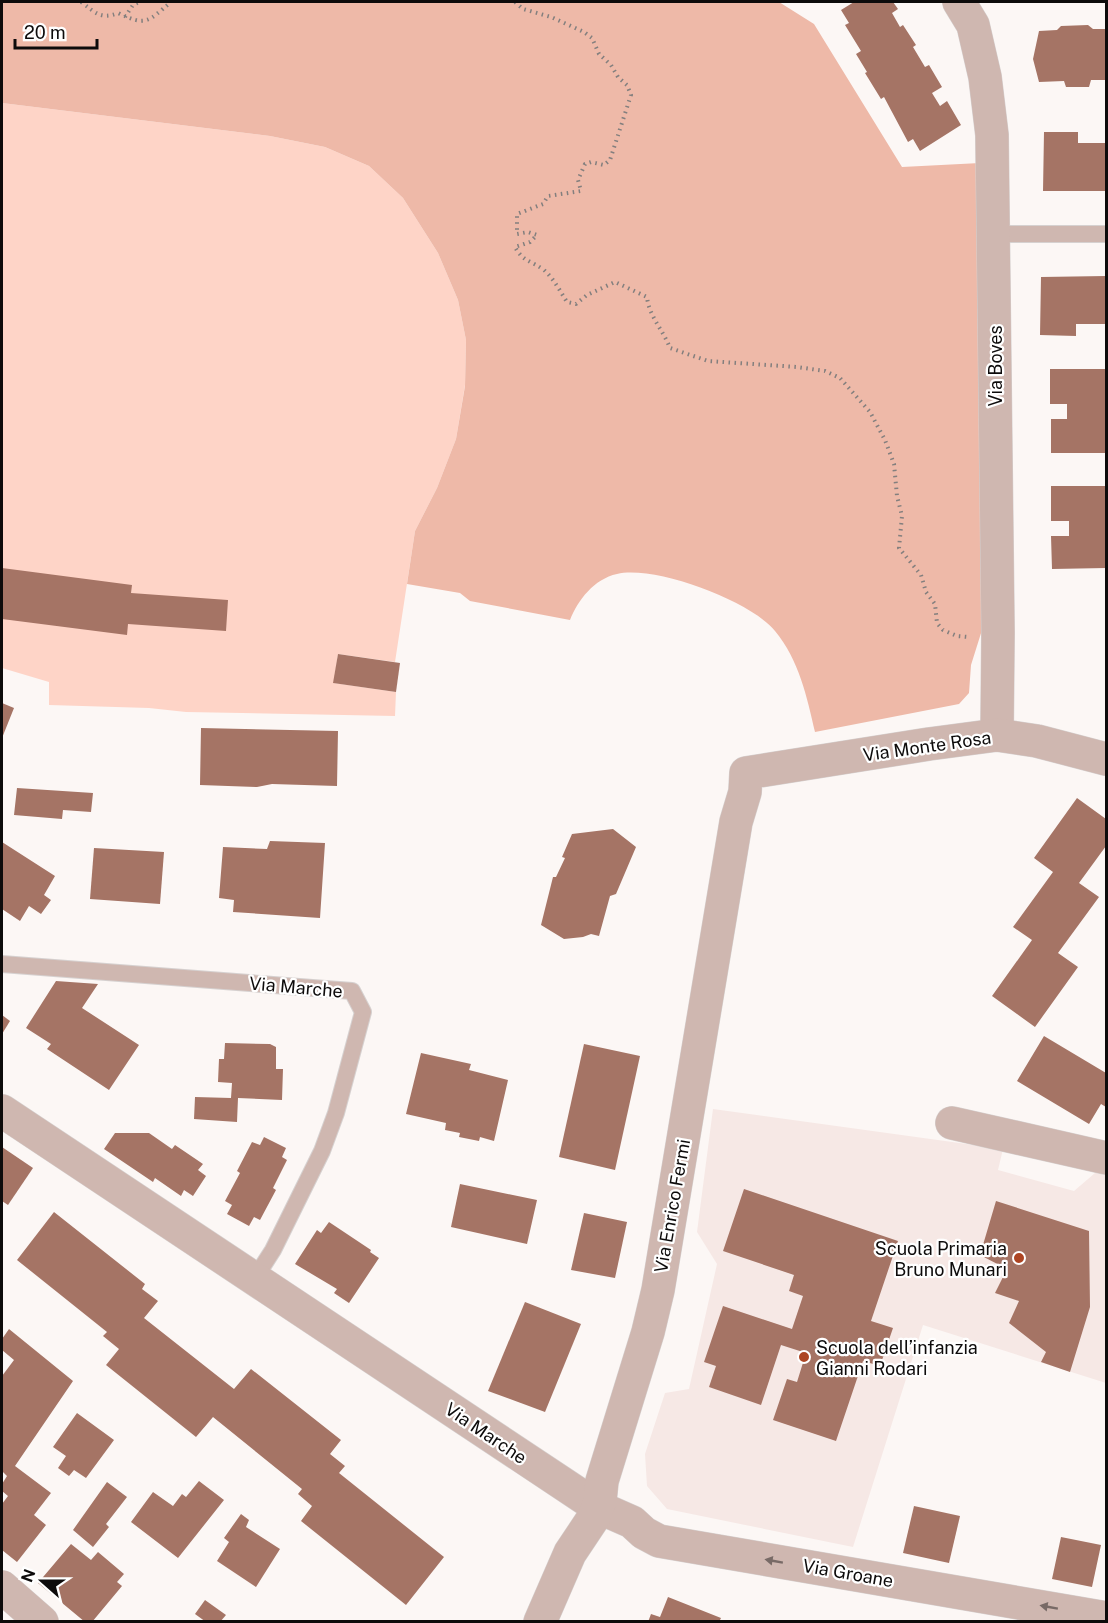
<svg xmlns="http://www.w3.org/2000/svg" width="1108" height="1623" viewBox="0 0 1108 1623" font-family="'Public Sans',sans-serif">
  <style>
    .built { fill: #f6e8e5 }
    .green { fill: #fed4c7 }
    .forest { fill: #eeb9a8 }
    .building { fill: #a57465 }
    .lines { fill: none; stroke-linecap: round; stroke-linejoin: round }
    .lane-casing { stroke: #d6d1d0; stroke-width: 18 }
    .street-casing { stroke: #d6d1d0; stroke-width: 34 }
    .path { stroke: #837f7e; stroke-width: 4; stroke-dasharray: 1.5 4.5; stroke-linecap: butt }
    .lane { stroke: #cfb7b0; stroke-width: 16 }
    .street { stroke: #cfb7b0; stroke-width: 33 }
    .oneway { fill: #786a66 }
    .poi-dot { fill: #ad4523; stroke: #fff; stroke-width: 2 }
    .labels { text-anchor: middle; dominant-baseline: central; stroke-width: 4.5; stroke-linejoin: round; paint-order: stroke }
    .street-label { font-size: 18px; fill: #0d0b0b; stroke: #fff }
    .poi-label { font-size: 18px; fill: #0d0b0b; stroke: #fff; text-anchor: end }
  </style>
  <rect width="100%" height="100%" fill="#fcf7f5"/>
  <path class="built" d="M713,1109L1003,1149L998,1170L1074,1191L1102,1167L1106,1170V1383L923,1325L853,1547L667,1509L647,1486L645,1454L665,1393L689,1389L717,1264L697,1232Z"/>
  <path class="green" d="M2,103L270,136L325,147L369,166L403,198L438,253L458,300L466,340L465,385L456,439L437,488L415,531L395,662L338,654L334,683L396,692L395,716L186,712L149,708L49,705V682L2,668Z"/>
  <path class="forest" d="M2,2H779L814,24L902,167L980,163L982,630L971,665L969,693L959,704L815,732C807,697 799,660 775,631C751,601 655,565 617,574C594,579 578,600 570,620L470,601L460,593L407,584L415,531L437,488L456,439L465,386L466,340L458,300L438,253L403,198L369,166L325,147L270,136L2,103Z"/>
  <g class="building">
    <path d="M854,2H893L898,9L892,13L900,27L903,25L916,45L913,47L925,67L929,65L942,87L932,93L940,106L947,101L961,125L920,151L913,139L908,142L884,97L881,99L865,73L867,72L856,54L861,51L845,25L849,23L841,10Z"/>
    <path d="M1088,25L1093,29H1106V80H1091L1089,87H1066L1064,81L1039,82L1033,59L1039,31L1057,30L1061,26Z"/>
    <path d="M1044,132H1078V143H1106V191H1043Z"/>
    <path d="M1106,276V324H1076V336L1040,335L1041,277Z"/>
    <path d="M1050,369H1106V453H1051V419H1067V404H1050Z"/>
    <path d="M1051,486H1106V568L1052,569L1051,536H1069V521H1051Z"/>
    <path d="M2,568L132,585L131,593L228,600L226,631L128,624L127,635L2,619Z"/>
    <path d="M338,654L400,663L396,692L333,683Z"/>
    <path d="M2,703L14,708L2,738Z"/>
    <path d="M201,728L338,731L337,786L272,784L257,787L200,785Z"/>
    <path d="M17,788L93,793L91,812L63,810L62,819L14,815Z"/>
    <path d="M1077,798L1106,819V846L1079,883L1099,897L1058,953L1078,967L1035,1027L992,996L1032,940L1013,927L1053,872L1034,858Z"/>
    <path d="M613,829L636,847L616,894L610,896L599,936L591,934L583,937L564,939L541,925L553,877H556L565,858L562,857L572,834Z"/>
    <path d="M270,841L325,843L320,918L233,912L234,900L219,898L223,847L267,849Z"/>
    <path d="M2,842L55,876L44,895L51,900L41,914L29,906L20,921L2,909Z"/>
    <path d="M94,848L164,852L160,904L90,899Z"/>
    <path d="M56,981L98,984L82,1008L139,1045L109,1090L47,1049L51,1044L26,1028Z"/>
    <path d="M2,1015L10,1021L2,1034Z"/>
    <path d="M1044,1036L1106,1073V1107L1101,1104L1089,1124L1017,1081Z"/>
    <path d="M225,1043L270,1044L276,1047V1069H283L282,1100L238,1098L237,1122L194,1119L195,1097L231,1098L232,1083L218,1082L219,1059H224Z"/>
    <path d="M584,1044L640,1056L615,1170L559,1157Z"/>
    <path d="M421,1053L471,1064L469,1070L508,1080L494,1141L480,1137L479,1141L459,1137L460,1133L445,1130L446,1123L406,1114Z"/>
    <path d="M115,1133H149L172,1149L175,1145L203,1164L198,1170L206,1176L193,1196L184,1190L181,1196L155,1178L153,1182L104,1149Z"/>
    <path d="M264,1137L286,1148L282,1157L287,1160L273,1188L276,1190L260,1220L254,1217L249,1226L227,1214L232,1205L225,1201L240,1173L237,1171L252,1142L260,1145Z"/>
    <path d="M2,1147L33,1168L8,1205L2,1201Z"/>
    <path d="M460,1184L537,1200L527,1244L451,1227Z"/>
    <path d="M744,1189L898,1241L871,1321L893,1328L880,1366L863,1361L836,1441L773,1420L787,1379L797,1382L806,1353L781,1345L761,1405L709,1387L716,1366L704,1362L723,1306L792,1329L803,1296L789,1291L794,1275L723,1251Z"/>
    <path d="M996,1201L1089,1231L1090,1307L1070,1372L1041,1362L1046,1352L1009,1323L1019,1301L995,1293L1007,1269L980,1255Z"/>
    <path d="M54,1212L145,1284L142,1289L158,1301L144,1318L234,1389L251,1369L341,1440L330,1454L345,1466L339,1473L444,1557L406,1605L301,1521L312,1506L298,1494L302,1489L213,1417L196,1437L106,1365L119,1349L103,1336L107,1332L17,1260Z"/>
    <path d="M584,1213L627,1222L615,1278L571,1270Z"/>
    <path d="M329,1222L371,1250L370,1252L379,1258L349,1303L334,1293L337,1289L295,1264L317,1230L321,1233Z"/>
    <path d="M525,1302L581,1324L545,1412L488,1391Z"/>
    <path d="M9,1329L73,1381L15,1466L51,1493L34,1515L46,1525L17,1562L2,1550V1504L8,1496L2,1491V1484L7,1476L2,1471V1376L14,1360L2,1350V1339Z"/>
    <path d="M77,1413L114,1440L86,1478L74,1470L69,1476L58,1468L66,1456L53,1447Z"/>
    <path d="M199,1481L224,1500L178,1558L131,1522L153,1492L173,1506L182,1494L186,1497Z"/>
    <path d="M107,1482L127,1497L106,1524L109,1527L93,1547L73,1530Z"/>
    <path d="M914,1506L960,1516L949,1563L903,1553Z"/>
    <path d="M241,1514L249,1520L246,1527L280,1549L256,1587L217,1561L229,1542L224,1538Z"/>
    <path d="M1061,1537L1101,1545L1092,1587L1052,1579Z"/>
    <path d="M71,1544L91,1560L98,1552L124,1574L117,1582L122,1586L92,1622H85L38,1583Z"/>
    <path d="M668,1597L721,1618L719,1622H648L651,1614L660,1617Z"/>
    <path d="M205,1600L226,1615L220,1622H206L195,1614Z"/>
  </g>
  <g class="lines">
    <defs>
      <g id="lane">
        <path d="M994,234H1106"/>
        <path d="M2,964L352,991L363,1012L336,1113L322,1151L273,1250L255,1278"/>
      </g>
      <g id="street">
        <path d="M959,2L973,25L985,77L992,135L998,633L997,735"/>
        <path d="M2,1111L598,1507L632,1522L644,1533L659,1541L1106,1618"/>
        <path d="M952,1123L1106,1158"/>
        <path d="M2,1587L42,1622"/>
        <path d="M540,1622L570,1553L594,1517L600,1501L602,1481L648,1332L658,1290L736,822L745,792L746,773L929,744L997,735L1037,741L1106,759"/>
      </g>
    </defs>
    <use href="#lane" class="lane-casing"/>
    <use href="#street" class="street-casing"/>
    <g class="path">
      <path d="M81,2C95,12 100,20 118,13C147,27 148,21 171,2"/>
      <path d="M515,2L523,9L551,17L584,32L592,38L599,54L611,65L618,77L627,85L631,95L610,160L604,165L591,162L585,164L578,180L581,191L548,196L543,204L517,214V234L528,232L537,235L530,242L515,247C523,262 532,261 544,270C554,279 560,291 567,302L576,304L587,295L615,282L647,297C649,316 663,330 670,348L708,361L797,367L825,371L840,378L870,412L885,440L894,464L897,496L902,516L899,548L921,575L926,592L935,604L937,623L943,630L957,636L968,637"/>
      <path d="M125,17L133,5L139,2"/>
    </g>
    <use href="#lane" class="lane"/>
    <use href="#street" class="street"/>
  </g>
  <defs><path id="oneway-solid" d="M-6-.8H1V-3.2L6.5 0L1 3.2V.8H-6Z" transform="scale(1.5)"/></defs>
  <g class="oneway">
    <use href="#oneway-solid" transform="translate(774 1561) rotate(-170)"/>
    <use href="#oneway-solid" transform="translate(1049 1607) rotate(-170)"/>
  </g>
  <g class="poi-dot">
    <circle cx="1019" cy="1258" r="6"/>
    <circle cx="804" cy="1357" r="6"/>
  </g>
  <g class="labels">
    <g class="street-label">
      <text transform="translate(995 366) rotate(-90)">Via Boves</text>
      <text transform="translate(927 746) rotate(-8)">Via Monte Rosa</text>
      <text transform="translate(296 987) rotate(5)">Via Marche</text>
      <text transform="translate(672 1206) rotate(-80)">Via Enrico Fermi</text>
      <text transform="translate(486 1433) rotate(34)">Via Marche</text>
      <text transform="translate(848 1573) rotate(10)">Via Groane</text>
    </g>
    <g class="poi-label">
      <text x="1007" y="1248">Scuola Primaria<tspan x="1007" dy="21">Bruno Munari</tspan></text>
      <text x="816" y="1347" text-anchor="start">Scuola dell’infanzia<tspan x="816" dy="21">Gianni Rodari</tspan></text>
    </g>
  </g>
  <rect width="1108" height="1623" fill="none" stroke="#0d0b0b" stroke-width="6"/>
  <g transform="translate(42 1581) rotate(291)" stroke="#ffffff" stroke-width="4.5" paint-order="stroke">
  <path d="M0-4.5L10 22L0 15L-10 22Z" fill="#0d0b0b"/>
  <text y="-9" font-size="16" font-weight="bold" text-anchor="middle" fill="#0d0b0b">N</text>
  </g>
  <path d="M15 39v9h82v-9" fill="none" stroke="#0d0b0b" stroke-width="3"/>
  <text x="24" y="39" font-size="18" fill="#0d0b0b" stroke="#ffffff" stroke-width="4.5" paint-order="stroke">20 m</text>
</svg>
